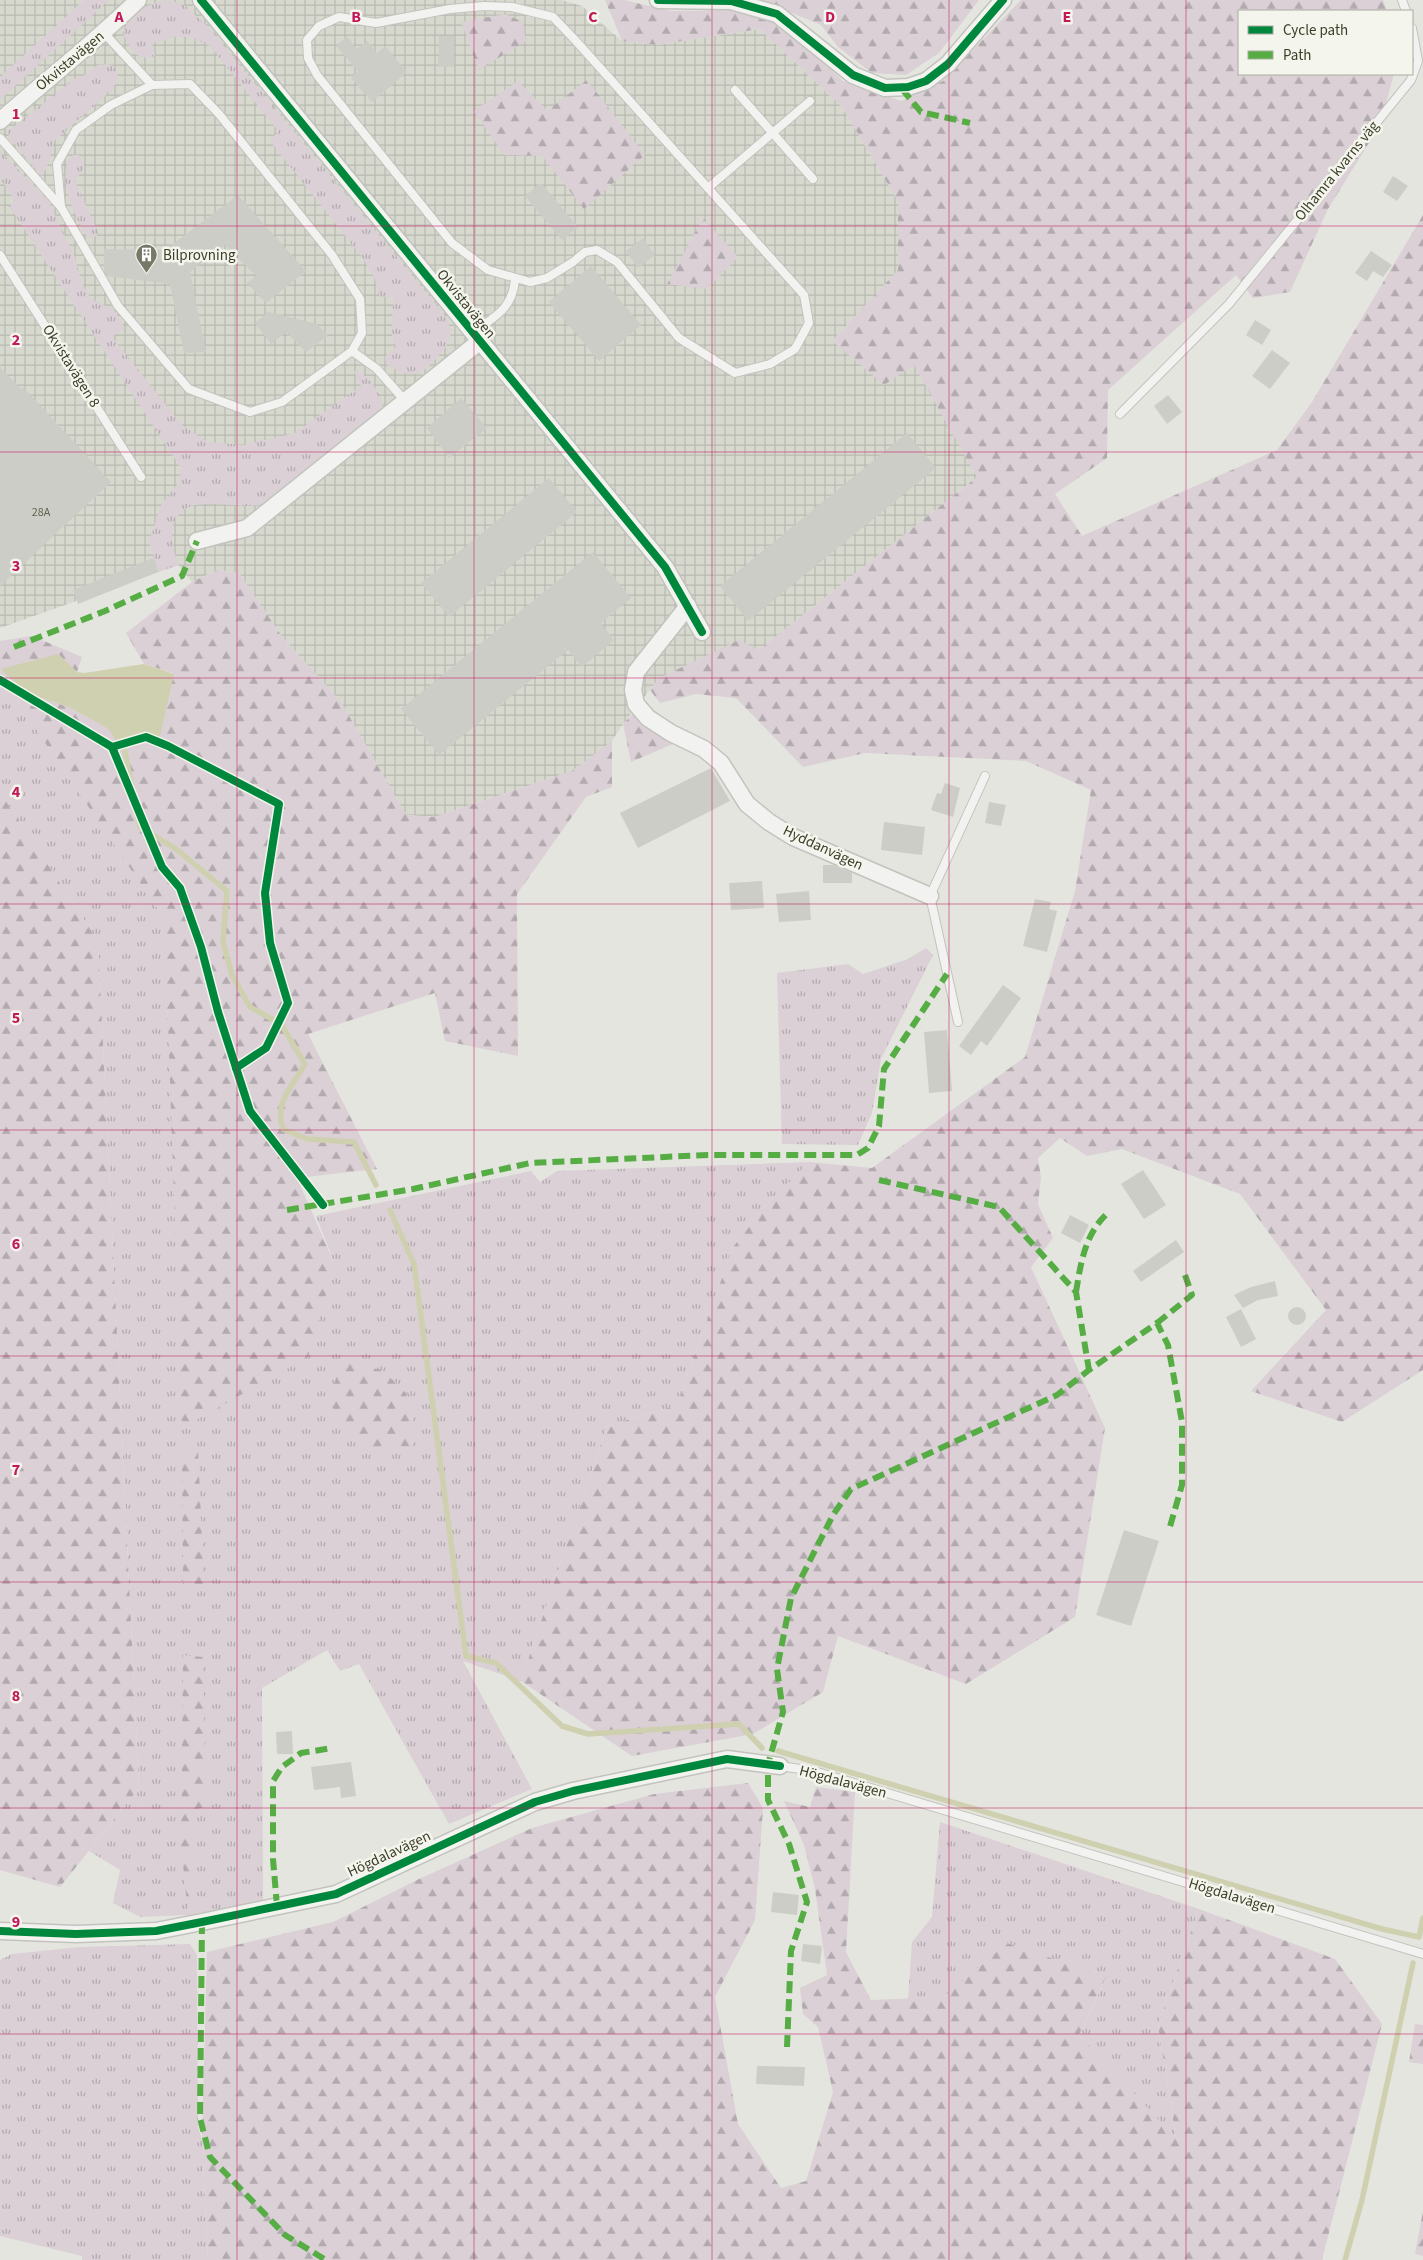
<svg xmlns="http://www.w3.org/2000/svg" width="1423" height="2260" viewBox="0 0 1423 2260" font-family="'Source Sans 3',sans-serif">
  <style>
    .industrial { fill: url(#industrial-grid) }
    .grass { fill: url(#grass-tufts) }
    .forest { fill: url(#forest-firs) }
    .water { fill: #cfd0af }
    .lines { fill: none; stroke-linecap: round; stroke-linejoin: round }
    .stream { stroke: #cfd0af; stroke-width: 5.5 }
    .building { fill: #cdcdc8 }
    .service-casing { stroke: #c3c3be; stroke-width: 10 }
    .minor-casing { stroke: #c3c3be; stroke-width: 19 }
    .service { stroke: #f2f2f0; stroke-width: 8 }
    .minor { stroke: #f2f2f0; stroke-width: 16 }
    .quiet { stroke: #55ad44; stroke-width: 6; stroke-dasharray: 12 6; stroke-linecap: butt }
    .cycleway-casing { stroke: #f4f5ed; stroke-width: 11 }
    .cycleway { stroke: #00873e; stroke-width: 8 }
    .grid { fill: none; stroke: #c2185b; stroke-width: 1; stroke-opacity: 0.55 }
    .labels { text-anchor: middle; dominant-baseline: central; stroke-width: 5; stroke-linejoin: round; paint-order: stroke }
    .number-label { font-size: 12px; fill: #606251 }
    .street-label { font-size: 15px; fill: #3b3e28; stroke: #f4f5ed }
    .poi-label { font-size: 15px; fill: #3b3e28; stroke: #f4f5ed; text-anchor: start }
    .grid-label { font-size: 16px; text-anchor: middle; font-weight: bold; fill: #c2185b; stroke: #f4f5ed; stroke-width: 5; stroke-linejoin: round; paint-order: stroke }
  </style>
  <defs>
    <pattern id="industrial-grid" width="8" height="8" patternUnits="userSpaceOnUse" patternTransform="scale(1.25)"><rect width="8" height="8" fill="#d7d8ce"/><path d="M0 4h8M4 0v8" fill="none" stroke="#b9bab1"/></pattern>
    <pattern id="grass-tufts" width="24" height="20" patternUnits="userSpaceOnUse" patternTransform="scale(1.25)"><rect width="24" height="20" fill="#dad0d6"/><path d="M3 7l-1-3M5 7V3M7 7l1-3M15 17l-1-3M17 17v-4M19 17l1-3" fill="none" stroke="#b2aaae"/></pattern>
    <pattern id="forest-firs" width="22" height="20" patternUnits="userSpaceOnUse" patternTransform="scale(1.25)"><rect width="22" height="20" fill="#dad0d6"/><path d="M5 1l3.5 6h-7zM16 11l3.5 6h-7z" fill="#b2aaae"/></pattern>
  </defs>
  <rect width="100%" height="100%" fill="#e5e5e0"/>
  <path class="industrial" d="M0,0H562L582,6L622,41L657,45L760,29L842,107L898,201V270L832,341L914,364L977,477L759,650L659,678L623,724L612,741L592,758L572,771L435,817L406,815L341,702L283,638L239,573L217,570L192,582L178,565L0,628Z"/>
  <g class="grass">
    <path d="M84,0H109L0,100V77Z"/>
    <path d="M164,0L182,3L209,28L446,317C448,322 450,327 451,332C451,340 446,347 441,353C423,375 413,382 386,364L385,357L396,347L392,337L393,297H379L375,279L362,257L270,141L278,131L210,46L191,37H175L152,43L155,56L146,58L134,54L123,34C129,13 144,6 164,0Z"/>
    <path d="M108,64L113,66L119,78L112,90L54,141L49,162L42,176L9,138L8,131L77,77L80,78L98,65Z"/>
    <path d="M0,151L48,200L75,257L81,282L91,299L113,309L125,328L112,337L182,425L208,442L243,445L295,433L361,386L354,372L357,370C370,378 380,391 383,407C354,431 324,456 295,481C288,488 277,500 268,503C246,511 202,497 185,509C166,523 171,547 179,565L158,572L149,542L161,505L179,482L181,468L9,206L15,201L0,178Z"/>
    <path d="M73,155H79L85,167L75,181L99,234L93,238L85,235C75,214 54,176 73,155Z"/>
    <path d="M0,676L162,914L168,1024L335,1265L316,1216L531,1171L540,1182L557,1171L810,1162L768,1203L733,1247L677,1405L607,1426L521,1681L463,1661L532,1789L449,1824L359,1664L340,1671L327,1650L262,1688L263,1901L188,1915L140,1917L113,1903L120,1870L89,1851L139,1788L98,941L0,792Z"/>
    <path d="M926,948L933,955L881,1059L872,1113L858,1145L782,1144L777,973L848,964L863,974L908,959Z"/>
    <path d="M940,1822L1199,1909L1158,2025L1176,2139L1079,2035L1106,1978L1007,1943L944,1997L908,1999L912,1942L932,1917Z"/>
    <path d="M190,1944L197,1955L198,2127L202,2141L208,2260H82V2256L0,2236V1960L12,1954L80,1947Z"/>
  </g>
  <g class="forest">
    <path d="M605,0H624L671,11L733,10L768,15L794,33L843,81L901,101L943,81L1021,0H1383L1387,11H1239V74H1394L1380,125L1328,209L1290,292L1253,298L1236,275L1108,390L1107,458L1055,494L1082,536L1277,450L1312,402L1423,215V1370L1342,1422L1251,1391L1326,1310L1240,1194L1122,1149L1087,1156L1060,1138L1038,1158L1041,1178L1038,1204L1053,1238L1031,1267L1105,1428L1075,1617L966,1684L838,1636L823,1692L753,1734L632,1756L521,1681L607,1426L677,1405L733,1247L768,1203L810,1162L872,1168L1025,1057L1075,891L1091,790L1026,761L865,753L803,767L736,698L696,694L660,703L650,690L659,678L739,640L759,650L977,477L914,365L884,385L832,341L898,270V201L842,107L760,29L657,45L622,41Z"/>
    <path d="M761,0H979L939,53L906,75L872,73L838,47L821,25Z"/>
    <path d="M505,14L523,22L526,41L479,70L461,22Z"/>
    <path d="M587,80L645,155L584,209L542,156L504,155L474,111L518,81L547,111Z"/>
    <path d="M703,218L738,257L707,289L667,284Z"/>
    <path d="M217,570L239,573L283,638L341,702L406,815L435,817L572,771L612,741V787L586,797L517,894L518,1056L445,1041L435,993L308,1034L377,1169L297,1178L335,1265L308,1357L182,1428L168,1024L161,914L0,676V641L32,636L82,657L77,672L58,654L27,693L71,708L110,729L121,749L173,673L144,664L126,633L192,582Z"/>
    <path d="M636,710L673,744L631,762L623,724Z"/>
    <path d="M0,792L98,941L139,1788L60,1887L0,1870Z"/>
    <path d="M342,1362L382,1370L406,1393L414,1425L413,1446L365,1448L328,1401Z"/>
    <path d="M198,1448L204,1588L183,1583L182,1449Z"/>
    <path d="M183,1655L203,1657L206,1807L190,1810L195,1914L188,1915L181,1844Z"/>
    <path d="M748,1783L763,1808L755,1920L715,1997L738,2124L781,2188L806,2181L833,2092L818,2027L803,2014L800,1988L827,1975L815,1889L804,1845L784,1801L810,1807L816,1787L855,1792L846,1952L871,2000L944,1997L1007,1943L1106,1977L1079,2035L1176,2138L1158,2025L1199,1909L1335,1959L1382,2024L1322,2260H208L202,2141L207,1952L333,1922L419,1879L532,1828L654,1794Z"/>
    <path d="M1415,2024L1423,2025V2064L1409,2062Z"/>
    <path d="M1423,2211V2256L1415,2254Z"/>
  </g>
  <path class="water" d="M58,654L77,672L84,673L144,664L174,674L160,736L121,750L109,729L71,708L27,693L1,669Z"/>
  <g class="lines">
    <g class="stream">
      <path d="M123,743L140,827L176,849L227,891L223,942L232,975L250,1007L281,1024L305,1064C293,1086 273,1103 283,1129L307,1139L354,1142L376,1185"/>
      <path d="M390,1210L414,1264L466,1656L496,1663L562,1726L588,1734L739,1724L762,1748"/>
      <path d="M778,1751L1382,1929L1419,1937L1423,1918"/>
      <path d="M1345,2260L1362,2200L1413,1963"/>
    </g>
  </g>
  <g class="building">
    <path d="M347,36L357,49L367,41L377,53L385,46L407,72L372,102L351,78L358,71L336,46Z"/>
    <path d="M439,36H454V67H438Z"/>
    <path d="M1393,176L1408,186L1397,201L1383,192Z"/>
    <path d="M541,183L578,227L562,240L525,196Z"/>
    <path d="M238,195L306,271L266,303L247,283L256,276L225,245L190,272L206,352L184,353L170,284L107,276L104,270V249L165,250Z"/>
    <path d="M643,238L655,255L638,268L626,251Z"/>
    <path d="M1371,251L1392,265L1383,277L1373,271L1367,281L1355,273Z"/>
    <path d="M591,266L641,325L599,361L549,302Z"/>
    <path d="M265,311L317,324L328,336L306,352L286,332L271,344L255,323L267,313Z"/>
    <path d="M1255,320L1271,330L1262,345L1246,335Z"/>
    <path d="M1272,350L1290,363L1270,389L1252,376Z"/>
    <path d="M0,367L21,389L23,387L111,482L0,586Z"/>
    <path d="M1168,395L1182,412L1167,424L1154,406Z"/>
    <path d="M461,398L487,428L449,458L427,428Z"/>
    <path d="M907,433L936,468L748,621L720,586Z"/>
    <path d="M549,478L577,512L449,617L421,583Z"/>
    <path d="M593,552L631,598L601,623L614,640L582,667L568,650L439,755L401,709Z"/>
    <path d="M153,558L158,572L78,604L73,590Z"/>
    <path d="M711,768L730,801L638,848L620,813Z"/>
    <path d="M945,783L960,788L953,817L931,810L937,793L941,794Z"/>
    <path d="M989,802L1006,805L1001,826L985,823Z"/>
    <path d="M884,822L925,827L922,855L881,850Z"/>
    <path d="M823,865H833L852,873V883H823Z"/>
    <path d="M762,881L764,908L731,910L729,883Z"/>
    <path d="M809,891L811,920L779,922L776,894Z"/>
    <path d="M1035,899L1051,902L1049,909L1057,911L1047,952L1023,946Z"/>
    <path d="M1003,985L1021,998L987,1046L981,1041L971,1055L959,1046Z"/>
    <path d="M947,1030L952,1091L929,1093L924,1032Z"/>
    <path d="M1143,1170L1166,1205L1144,1219L1121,1184Z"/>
    <path d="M1070,1215L1089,1225L1080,1243L1061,1233Z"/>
    <path d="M1176,1240L1184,1252L1141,1282L1133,1271Z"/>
    <path d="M1275,1281L1278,1296L1258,1300L1243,1308L1234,1295L1251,1287Z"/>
    <circle cx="1297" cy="1316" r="9"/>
    <path d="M1241,1309L1256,1339L1241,1347L1226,1317Z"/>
    <path d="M1124,1530L1159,1541L1131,1626L1096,1615Z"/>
    <path d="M292,1731L293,1754H277L276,1732Z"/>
    <path d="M351,1762L356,1796L341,1798L340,1787L314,1790L311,1767Z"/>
    <path d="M773,1892L799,1895L797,1915L771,1912Z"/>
    <path d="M803,1944L822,1946L820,1964L801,1961Z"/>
    <path d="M757,2066L805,2067L804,2086L756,2084Z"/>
  </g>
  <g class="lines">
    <defs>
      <g id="service">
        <path d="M1402,0L1406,11"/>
        <path d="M484,6L512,7L553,17L576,41L804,295L809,323L795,349L770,364L735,373L679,338L617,262L597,250L585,252L573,262L547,278L530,282L488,270L452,243L317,75L308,58L307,40L319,26L339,17L376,23L450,9Z"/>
        <path d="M735,90L813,179"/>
        <path d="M0,138L61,207L118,306L189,389L250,412L282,402L352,351L362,333L360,299L332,255L219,114L190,84L152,85L104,33"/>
        <path d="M708,188L810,101"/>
        <path d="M61,207L57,164L76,130L111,105L152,85"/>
        <path d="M0,255L141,477"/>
        <path d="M472,333C494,317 512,310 515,280"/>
        <path d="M352,351L377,369L406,402"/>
        <path d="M1120,414L1229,304L1411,80L1418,61L1412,28"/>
        <path d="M958,1022L930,896L985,776"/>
        <path d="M780,1766L814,1771L1423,1954"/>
      </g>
      <g id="minor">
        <path d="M201,0L665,567L702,632"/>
        <path d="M658,0L731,1L777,14L853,75L885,88L908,87L926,81L948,64L1003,0"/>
        <path d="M0,121C46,80 94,43 138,0"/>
        <path d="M197,541L247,528L479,342"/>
        <path d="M688,606L636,672L633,690L636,704L648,718L671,733L704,749L721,763L747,804L769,822L793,837L930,896"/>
        <path d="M0,1931L76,1934L156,1931L202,1922L336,1894L535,1802L573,1791L727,1759L780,1766"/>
      </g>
    </defs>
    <use href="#service" class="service-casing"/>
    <use href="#minor" class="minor-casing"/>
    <use href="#service" class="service"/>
    <use href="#minor" class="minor"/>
    <g class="quiet">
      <path d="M902,89L921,112L970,123"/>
      <path d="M14,647L105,611L182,576L197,541"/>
      <path d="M879,1180L999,1207L1076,1292L1089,1370"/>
      <path d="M287,1210L413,1189L530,1163L708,1155H857L868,1148L879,1126L884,1069L947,974"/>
      <path d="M1076,1292C1081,1262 1085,1232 1110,1211"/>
      <path d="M1157,1323L1192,1295L1185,1275"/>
      <path d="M277,1906L273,1859V1781L282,1767L301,1753L332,1748"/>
      <path d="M202,1922L200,2118L210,2157L285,2235L326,2260"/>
      <path d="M787,2047L791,1951L807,1902L789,1844L768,1800V1764L783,1712L777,1669L791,1598L833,1515L851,1489L1057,1395L1089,1370L1157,1323L1168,1345L1182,1422V1485L1169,1530"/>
    </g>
    <defs>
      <g id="cycleway">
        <path d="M201,0L665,567L702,632"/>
        <path d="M658,0L731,1L777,14L853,75L885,88L908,87L926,81L948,64L1003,0"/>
        <path d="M0,680L112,747L162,867L180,888L201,947L218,1012L250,1111L323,1205"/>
        <path d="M112,747L146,737L168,746L279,804L265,893L270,943L288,1003L266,1048L236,1068"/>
        <path d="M0,1931L76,1934L156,1931L202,1922L336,1894L535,1802L573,1791L727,1759L780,1766"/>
      </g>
    </defs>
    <use href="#cycleway" class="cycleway-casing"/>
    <use href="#cycleway" class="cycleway"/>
  </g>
  <path class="grid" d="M237,0V2260M474,0V2260M712,0V2260M949,0V2260M1186,0V2260M0,226H1423M0,452H1423M0,678H1423M0,904H1423M0,1130H1423M0,1356H1423M0,1582H1423M0,1808H1423M0,2034H1423"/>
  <defs>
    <symbol id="building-pin" viewBox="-11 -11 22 30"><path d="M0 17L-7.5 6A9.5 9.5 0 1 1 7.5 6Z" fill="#767868" stroke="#f4f5ed"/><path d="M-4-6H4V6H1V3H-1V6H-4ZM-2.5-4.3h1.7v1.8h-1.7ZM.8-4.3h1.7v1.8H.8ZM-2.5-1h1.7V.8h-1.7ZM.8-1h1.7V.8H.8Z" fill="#fff"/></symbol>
  </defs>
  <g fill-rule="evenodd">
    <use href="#building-pin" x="134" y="242" width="25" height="34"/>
  </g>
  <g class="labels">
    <g class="number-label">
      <text x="41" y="512">28A</text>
    </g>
    <g class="street-label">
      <text transform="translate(70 61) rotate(-40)">Okvistavägen</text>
      <text transform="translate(1337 171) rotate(-51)">Olhamra kvarns väg</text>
      <text transform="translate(466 304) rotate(51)">Okvistavägen</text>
      <text transform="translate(71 366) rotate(58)">Okvistavägen 8</text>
      <text transform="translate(823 848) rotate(25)">Hyddanvägen</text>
      <text transform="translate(843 1782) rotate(15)">Högdalavägen</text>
      <text transform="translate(389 1854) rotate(-25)">Högdalavägen</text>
      <text transform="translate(1232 1896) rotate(17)">Högdalavägen</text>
    </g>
    <g class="poi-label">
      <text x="163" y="255">Bilprovning</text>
    </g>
  </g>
  <g class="grid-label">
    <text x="119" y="22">A</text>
    <text x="356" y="22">B</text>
    <text x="593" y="22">C</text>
    <text x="830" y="22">D</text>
    <text x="1067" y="22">E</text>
    <text x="16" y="119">1</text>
    <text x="16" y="345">2</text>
    <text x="16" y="571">3</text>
    <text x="16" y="797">4</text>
    <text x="16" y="1023">5</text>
    <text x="16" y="1249">6</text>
    <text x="16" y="1475">7</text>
    <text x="16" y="1701">8</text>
    <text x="16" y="1927">9</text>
  </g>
  <rect x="1238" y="10" width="175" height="65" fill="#f4f5ed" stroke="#aaac9e"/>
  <rect x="1248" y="26" width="25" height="8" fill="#00873e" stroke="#aaac9e"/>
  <text x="1283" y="35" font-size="15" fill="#3b3e28">Cycle path</text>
  <rect x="1248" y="51" width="25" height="8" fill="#55ad44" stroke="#aaac9e"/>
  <text x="1283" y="60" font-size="15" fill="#3b3e28">Path</text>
</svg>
